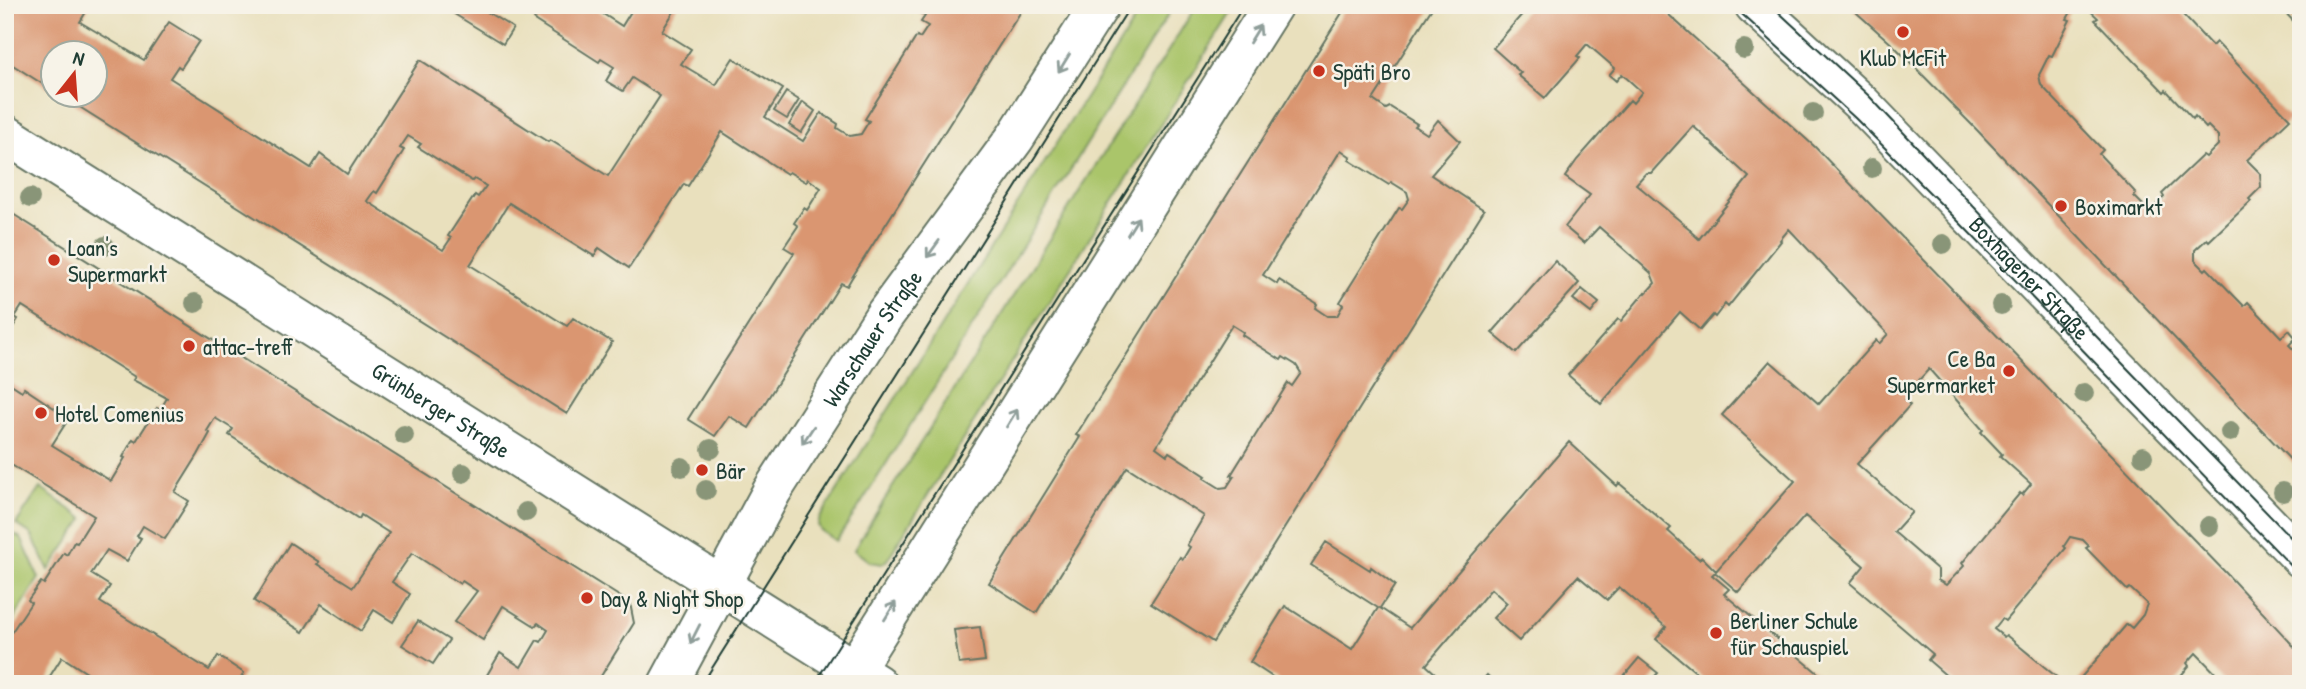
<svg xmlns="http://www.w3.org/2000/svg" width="2306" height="689" viewBox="0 0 2306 689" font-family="'Patrick Hand',sans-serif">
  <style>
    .green { fill: #aac56b; stroke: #648150; stroke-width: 2 }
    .building { fill: #da9671; fill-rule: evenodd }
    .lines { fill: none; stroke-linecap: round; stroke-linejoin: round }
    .secondary-casing { stroke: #667664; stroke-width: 42 }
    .primary-casing { stroke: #667664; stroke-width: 42 }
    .secondary { stroke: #fff; stroke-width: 38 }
    .primary { stroke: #fff; stroke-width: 38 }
    .tram { stroke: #1f3d34; stroke-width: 2 }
    .tree { fill: #899578 }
    .oneway { stroke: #8f9e9a }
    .poi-dot { fill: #c8321e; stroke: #f7f3e8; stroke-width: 2.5 }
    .labels { text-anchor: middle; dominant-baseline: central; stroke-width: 5; stroke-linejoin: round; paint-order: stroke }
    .poi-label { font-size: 23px; fill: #1f3d34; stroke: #f7f3e8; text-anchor: start }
    .street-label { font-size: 23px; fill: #1f3d34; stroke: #f7f3e8 }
  </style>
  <rect width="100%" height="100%" fill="#f7f3e8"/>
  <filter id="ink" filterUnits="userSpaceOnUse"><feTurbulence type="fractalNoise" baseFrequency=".0143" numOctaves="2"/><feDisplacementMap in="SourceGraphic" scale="14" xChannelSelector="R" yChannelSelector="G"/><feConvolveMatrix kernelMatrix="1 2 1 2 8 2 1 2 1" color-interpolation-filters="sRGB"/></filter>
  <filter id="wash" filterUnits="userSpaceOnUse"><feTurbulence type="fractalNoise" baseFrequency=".00686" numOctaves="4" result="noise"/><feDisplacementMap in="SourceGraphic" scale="28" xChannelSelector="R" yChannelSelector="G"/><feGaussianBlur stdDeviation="1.57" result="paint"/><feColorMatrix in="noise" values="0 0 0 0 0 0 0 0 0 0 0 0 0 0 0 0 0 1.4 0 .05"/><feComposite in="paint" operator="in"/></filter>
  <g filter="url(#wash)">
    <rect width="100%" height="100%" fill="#e9e0bd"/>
    <g class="green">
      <path d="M1144,5H1174L857,510L836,541L821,531L818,525L820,518Z"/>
      <path d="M1197,5H1236L887,560L882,564L870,562L854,550L873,518Z"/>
      <path d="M40,488L84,519L49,570L31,534L16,524Z"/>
      <path d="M8,531L21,538L39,578L7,630L5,628V532Z"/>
    </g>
    <g id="blocks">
      <g class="building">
        <path d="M5,5H90L80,22L144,60L169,22L199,41L181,68L178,66L170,78L311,168L320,154L347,174L420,60L548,142L550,140L608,176L660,96L632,78L623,91L606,81L614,67L601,59L599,62L534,20L538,14L530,8L532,5H589L622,26L635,5H678L662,31L691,49L681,64L716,85L733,58L783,89L765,117L803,141L821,113L838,124L837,128L850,136L861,134L869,121L865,119L917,36L920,38L928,26L921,22L925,16L910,7L908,10L901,5H1025L851,279L847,286L841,283L749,428L729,416L715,436L688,419L794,253L784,247L798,226L794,223L804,208L807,210L821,188L808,179L806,182L789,172L787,174L722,132L688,186L684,184L629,268L599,248L594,256L509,203L470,265L567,326L573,318L612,342L567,414L59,94H94V52H52V90L5,60ZM408,136L421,144L418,147L472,181L474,179L486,186L478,197L475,195L448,236L451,238L443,250L367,201L374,191L377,193L404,150L400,148Z"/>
        <path d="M455,5H487L484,10L513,28L503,44L451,12Z"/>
        <path d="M1347,5H1434L1373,100L1386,109L1390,107L1417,124L1415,126L1427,134L1438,120L1460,141L1431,175L1484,210L1213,642L1151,603L1180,557L1183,559L1190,547L1187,545L1204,516L1127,467L1036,613L989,583L1080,437L1076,435ZM1341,150L1351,157L1349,160L1389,185L1391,182L1407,192L1409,199L1402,209L1399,208L1340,302L1343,305L1337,316H1327L1315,308L1317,304L1279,280L1277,284L1263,275ZM1232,325L1243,332L1242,335L1281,360L1283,357L1296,365L1301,373L1292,386L1288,383L1231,475L1234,476L1227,487L1220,488L1204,478L1206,476L1169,452L1167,455L1156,447Z"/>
        <path d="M1530,5H1658L1815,147L2225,572L2301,654V684H2226L2196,653L2187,663L2189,666L2174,684H2081L2078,681L2127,624L2132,628L2143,615L2147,604L2130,588L2127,590L2086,548L2089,546L2083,540L2070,537L2064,546L2066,548L2005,621L2002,619L1994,629L2004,637L2006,635L2065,684H1956L1928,660L1933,654L1850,583L1864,566L1805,516L1738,592L1715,572L1712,575L1729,589L1724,594L1831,684H1710L1656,639L1666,627L1619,587L1607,600L1578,576L1519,641L1493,618L1507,603L1491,589L1426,665L1447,684H1283L1250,662L1285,606L1352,649L1378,608L1311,565L1326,542L1370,570L1371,567L1395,585L1380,608L1410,628L1569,442L1617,486L1619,483L1671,528L1668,531L1699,559L1702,557L1716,571L1795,481L1722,415L1770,361L1819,404L1876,340L1879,344L1888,334L1789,229L1780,240L1781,241L1728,307L1725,304L1715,317L1713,315L1700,330L1680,312L1601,404L1568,375L1618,319L1621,321L1645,292L1646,293L1655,283L1651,273L1599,227L1584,243L1565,227L1590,195L1565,177L1577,160L1630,100L1633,103L1642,92L1622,74L1616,81L1609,75L1615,68L1587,44L1577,56L1580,58L1545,98L1518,75L1521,73L1493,48ZM1693,126L1749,177L1699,239L1690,231L1691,230L1636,184L1646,173H1651ZM1929,369L1983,430L1981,432L2002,454L2000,456L2031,484L2022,495L2020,493L1962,563L1964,566L1946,585L1938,580V570L1894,532L1912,512L1857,464L1910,405L1905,400L1922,382L1919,380Z"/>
        <path d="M1848,5H2075L2067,19L2070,20L2052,56L2049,55L2039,75L2041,85L2103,150L2099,154L2136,193L2134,196L2144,206L2154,207L2164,197L2162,194L2203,155L2206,157L2218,145V136L2208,126L2206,128L2195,116L2193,119L2166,90L2164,92L2095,20L2098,18L2084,5H2174L2212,46L2216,42L2290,119L2247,160L2260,173L2261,187L2249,199L2251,201L2209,241L2207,239L2195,250V260L2205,270L2207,268L2244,306L2248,302L2281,337L2289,330L2296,338L2289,345L2301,357V471L1976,129L1895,47Z"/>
        <path d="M2278,5H2301V29Z"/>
        <path d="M786,92L799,100L787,119L774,111Z"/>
        <path d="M803,102L815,111L801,133L789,125Z"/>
        <path d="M5,209L630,603L634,623L596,684H501L487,675L500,653L521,667L537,640L541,642L548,630L538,623L535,626L503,606L483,640L454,622L477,591L462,581L460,584L412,553L392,582L410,594L393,622L374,610L361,631L321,604L303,632L254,601L290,543L319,562L317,564L353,587L389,533L361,515L359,519L229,435L233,429L215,418L207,431L210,433L198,455L175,492L189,501L165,539L143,526L137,536L141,538L127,561L107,550L91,574L110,586L100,602L209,670L218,656L244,673L237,684H104L62,657L45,684H5V642L31,603L28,600L41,582L44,584L64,553L67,555L74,542L77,543L94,516L5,461V380L22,391L24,388L69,418L52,445L111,481L125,458L123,457L133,439L136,441L157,408L160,410L167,398L133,380L135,377L22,306L15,317L18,319L5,340Z"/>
        <path d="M1555,261L1579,283L1516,353L1492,333Z"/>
        <path d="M1582,289L1599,303L1591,313L1573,299Z"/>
        <path d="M418,621L449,640L433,664L402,645Z"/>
        <path d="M980,627L985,661L959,664L954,630Z"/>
        <path d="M1639,658L1658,673L1648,684H1617Z"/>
        <path d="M1487,675L1496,684H1479Z"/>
      </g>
    </g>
  </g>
  <g filter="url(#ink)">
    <use href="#blocks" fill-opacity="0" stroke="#667664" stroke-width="2"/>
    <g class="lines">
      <defs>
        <g id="secondary">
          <path id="s1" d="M1754,5L1862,104L2301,558"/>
          <path id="s2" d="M5,134L877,684"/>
        </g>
        <g id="primary">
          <path id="s3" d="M668,684L772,491L884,316L1015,138L1100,5"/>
          <path d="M845,684L1273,5"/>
        </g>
      </defs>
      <use href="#secondary" class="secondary-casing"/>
      <use href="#primary" class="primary-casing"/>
      <use href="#secondary" class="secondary"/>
      <use href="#primary" class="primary"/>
      <g class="tram">
        <path d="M1732,5L1855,118L1962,225L2301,576"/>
        <path d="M1771,5L1869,96L2096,336L2301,548"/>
        <path d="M702,684L1131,5"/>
        <path d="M814,684L1244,5"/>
      </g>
    </g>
    <g class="tree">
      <circle cx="1744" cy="49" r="10"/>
      <circle cx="1813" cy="113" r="10"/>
      <circle cx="1872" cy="168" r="10"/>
      <circle cx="30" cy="198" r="10"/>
      <circle cx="1943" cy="244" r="10"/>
      <circle cx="105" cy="246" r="10"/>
      <circle cx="195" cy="303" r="10"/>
      <circle cx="2001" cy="305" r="10"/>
      <circle cx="2084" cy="393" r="10"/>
      <circle cx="2230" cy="432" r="10"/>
      <circle cx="404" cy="435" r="10"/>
      <circle cx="711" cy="449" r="10"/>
      <circle cx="2143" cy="456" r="10"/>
      <circle cx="682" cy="467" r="10"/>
      <circle cx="463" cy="473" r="10"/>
      <circle cx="706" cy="490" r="10"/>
      <circle cx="2283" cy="492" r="10"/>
      <circle cx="526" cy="512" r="10"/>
      <circle cx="2209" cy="526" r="10"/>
    </g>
    <defs><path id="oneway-shaft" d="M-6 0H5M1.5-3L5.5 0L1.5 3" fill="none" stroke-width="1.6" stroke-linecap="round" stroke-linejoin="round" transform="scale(1.75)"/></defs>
    <g class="oneway">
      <use href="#oneway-shaft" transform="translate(1255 34) rotate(-58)"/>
      <use href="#oneway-shaft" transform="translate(1064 63) rotate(122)"/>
      <use href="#oneway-shaft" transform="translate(1133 226) rotate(-58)"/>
      <use href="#oneway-shaft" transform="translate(933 249) rotate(126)"/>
      <use href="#oneway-shaft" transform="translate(1012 418) rotate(-58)"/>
      <use href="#oneway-shaft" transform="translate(808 435) rotate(123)"/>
      <use href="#oneway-shaft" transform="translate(890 611) rotate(-58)"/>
      <use href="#oneway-shaft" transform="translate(695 634) rotate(117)"/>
    </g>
  </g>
  <g class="poi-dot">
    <circle cx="1903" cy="32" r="7"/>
    <circle cx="1319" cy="71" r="7"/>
    <circle cx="2061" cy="206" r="7"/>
    <circle cx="54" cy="260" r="7"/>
    <circle cx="189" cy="346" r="7"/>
    <circle cx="2009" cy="371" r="7"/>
    <circle cx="41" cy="413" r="7"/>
    <circle cx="702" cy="470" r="7"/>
    <circle cx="587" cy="598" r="7"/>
    <circle cx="1716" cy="633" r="7"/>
  </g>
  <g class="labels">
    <g class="poi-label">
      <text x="1903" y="57" text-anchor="middle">Klub McFit</text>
      <text x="1333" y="71">Späti Bro</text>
      <text x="2075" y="206">Boximarkt</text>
      <text x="68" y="247">Loan's<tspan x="68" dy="26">Supermarkt</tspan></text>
      <text x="203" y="346">attac-treff</text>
      <text x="1995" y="358" text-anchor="end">Ce Ba<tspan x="1995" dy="26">Supermarket</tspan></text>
      <text x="55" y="413">Hotel Comenius</text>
      <text x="716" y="470">Bär</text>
      <text x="601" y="598">Day &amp; Night Shop</text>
      <text x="1730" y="620">Berliner Schule<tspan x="1730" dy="26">für Schauspiel</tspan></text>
    </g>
    <g class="street-label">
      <text stroke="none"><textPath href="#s1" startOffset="388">Boxhagener Straße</textPath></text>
      <text stroke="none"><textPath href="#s3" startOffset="402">Warschauer Straße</textPath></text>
      <text stroke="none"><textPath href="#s2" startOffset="516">Grünberger Straße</textPath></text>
    </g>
  </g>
  <rect width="2306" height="689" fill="none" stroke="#f7f3e8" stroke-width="28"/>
  <g transform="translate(74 74) rotate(17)"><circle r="33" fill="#f7f3e8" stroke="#a1aaa0" stroke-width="2"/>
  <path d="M0-5L12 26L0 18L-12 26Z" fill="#c8321e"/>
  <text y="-10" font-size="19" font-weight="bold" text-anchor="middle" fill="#1f3d34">N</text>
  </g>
</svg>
